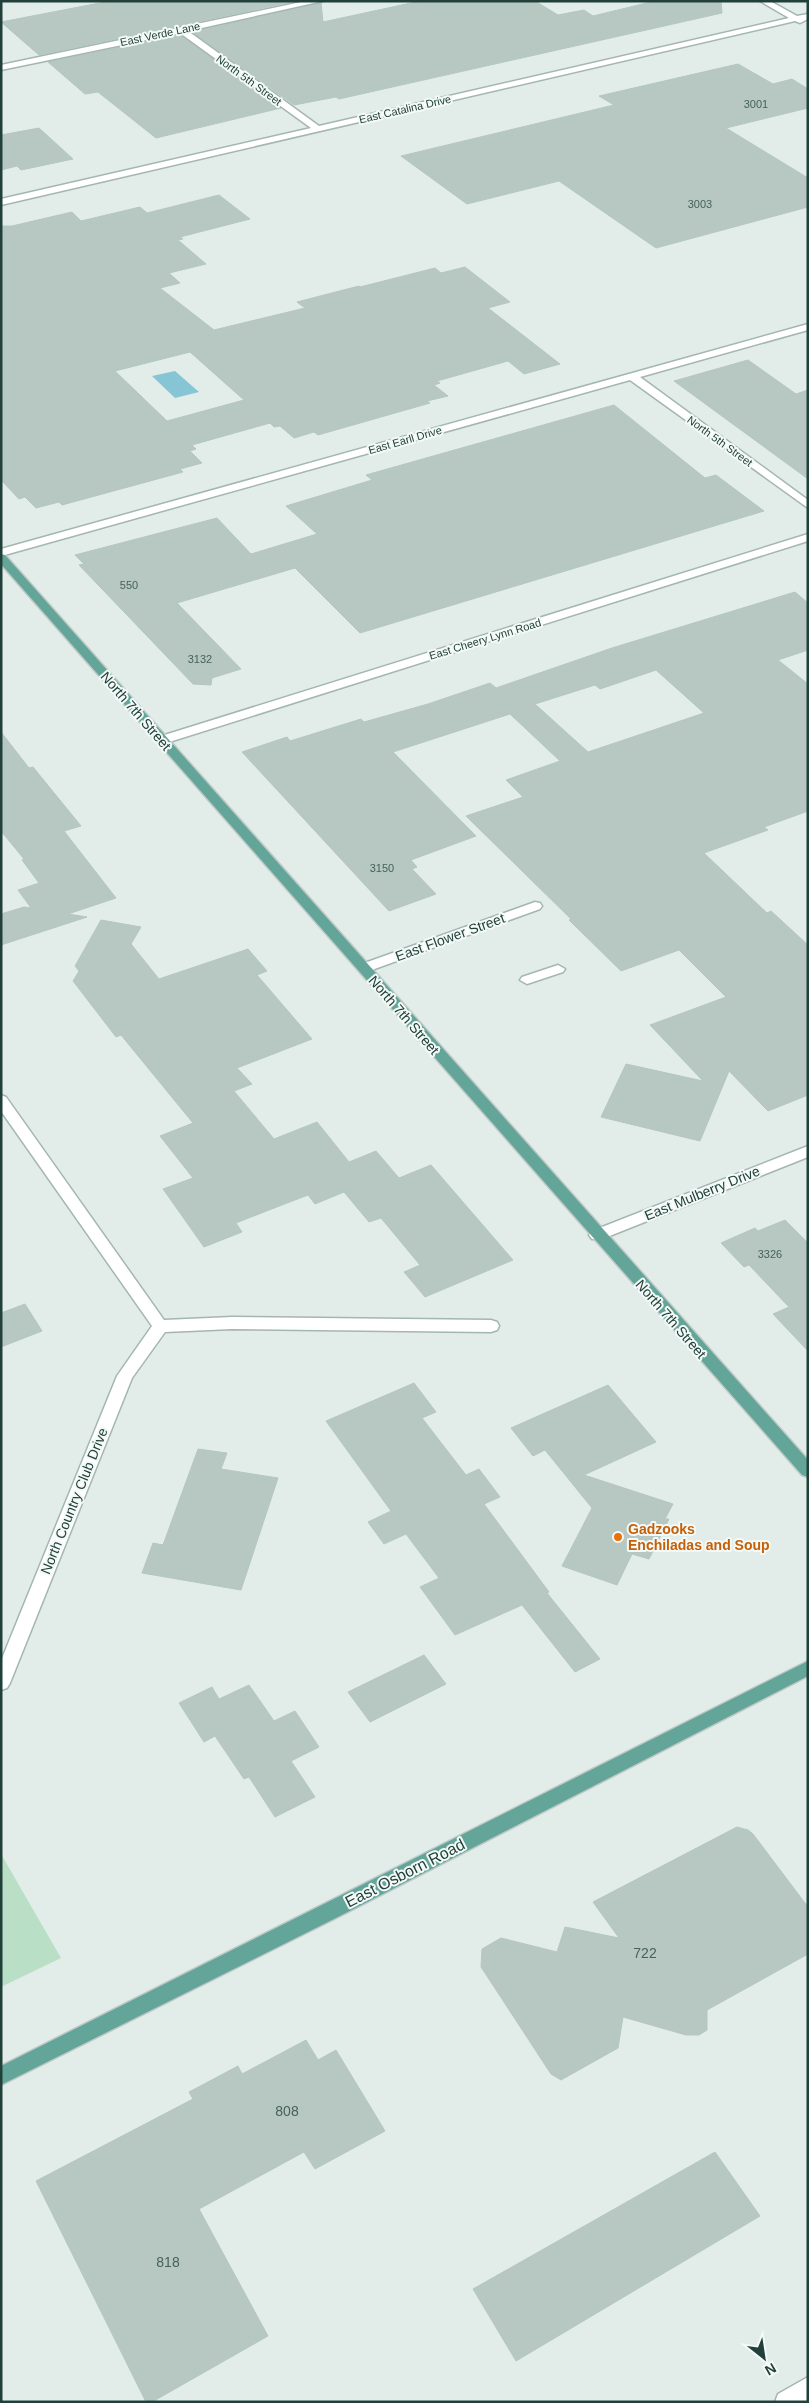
<svg xmlns="http://www.w3.org/2000/svg" width="809" height="2403" viewBox="0 0 809 2403" font-family="Helvetica,sans-serif">
  <style>
    .green { fill: #b9e0c6 }
    .water { fill: #86c5d6 }
    .building { fill: #b7c8c2; stroke: #b4c7c1; fill-rule: evenodd }
    .lines { fill: none; stroke-linecap: round; stroke-linejoin: round }
    .minor-casing { stroke: #a4b6b1; stroke-width: 3 }
    .major-casing { stroke: #c1cac8; stroke-width: 3 }
    .minor { fill: #fff; fill-rule: evenodd }
    .major { fill: #63a699; fill-rule: evenodd }
    .food-dot { fill: #e8710a; stroke: #f3f9f7; stroke-width: 2 }
    .labels { text-anchor: middle; dominant-baseline: central; stroke-width: 4; stroke-linejoin: round; paint-order: stroke }
    .far-street-label { font-size: 11px; fill: #214039; stroke: #f3f9f7 }
    .number-label { font-size: 11px; fill: #46625b }
    .street-label { font-size: 14px; fill: #214039; stroke: #f3f9f7 }
    .food-label { font-size: 14px; font-weight: bold; fill: #c56008; stroke: #f3f9f7; text-anchor: start }
    .near-number-label { font-size: 14px; fill: #46625b }
    .near-street-label { font-size: 16px; fill: #214039; stroke: #f3f9f7 }
  </style>
  <rect width="100%" height="100%" fill="#e2ede9"/>
  <path class="green" d="M1,1854L61,1958L1,1987Z"/>
  <path class="water" d="M175,371L199,392L175,398L152,376Z"/>
  <g class="building">
    <path d="M110,1H296L39,55L1,22Z"/>
    <path d="M420,1H535L558,15L584,10L593,16L655,1H721L722,13L339,99L336,97L294,105L192,32L321,3L323,22Z"/>
    <path d="M180,35L281,108L156,138L98,92L85,94L48,62Z"/>
    <path d="M738,64L773,84L792,79L808,89V108L726,128L808,178V207L656,248L559,181L467,204L401,156L614,105L599,96Z"/>
    <path d="M39,128L73,159L21,170L17,166L1,170V135Z"/>
    <path d="M219,195L250,219L180,237L183,239L178,240L206,264L169,273L180,283L160,288L214,330L305,308L297,302L359,286L360,287L435,268L441,273L465,267L510,302L488,308L560,364L524,374L508,361L437,381L440,383L434,385L448,396L427,401L430,403L318,435L314,432L294,438L280,426L274,427L270,423L192,445L196,449L190,451L202,463L180,469L183,472L62,505L59,502L36,508L25,497L19,499L1,480V226H12L72,212L81,221L140,207L147,213ZM190,352L244,400L167,421L115,371Z"/>
    <path d="M748,360L796,394L808,390V479L674,381Z"/>
    <path d="M614,405L705,478L716,475L764,511L360,633L295,568L177,603L241,669L212,678L211,685L193,684L79,565L84,564L75,555L217,518L251,554L317,534L286,506L372,480L366,475Z"/>
    <path d="M795,592L808,603V650L778,660L808,684V811L764,827L768,830L704,853L767,913L771,911L808,945V1095L768,1111L729,1071L700,1141L601,1117L626,1064L703,1081L650,1025L726,997L679,950L621,971L569,920L571,919L466,816L523,797L506,780L560,761L510,714L393,752L476,836L411,860L417,867L412,869L436,894L389,911L242,752L287,737L290,741L361,719L364,722L428,704L490,683L496,688L612,648ZM656,670L704,713L588,752L535,704L595,685L600,689Z"/>
    <path d="M1,732L29,768L33,767L81,826L64,831L116,898L68,914L87,917L1,945V914L24,907L31,908L18,890L39,883L22,860L24,859L1,831Z"/>
    <path d="M101,920L141,927L131,944L159,979L248,949L267,971L257,975L312,1039L237,1068L252,1084L234,1091L274,1139L317,1122L349,1162L376,1151L399,1178L431,1165L513,1260L425,1297L404,1272L420,1265L381,1218L369,1222L344,1192L315,1204L308,1195L269,1210L236,1223L242,1232L204,1247L163,1189L193,1178L160,1136L193,1123L121,1035L116,1037L73,981L79,971L75,966Z"/>
    <path d="M785,1220L808,1243V1351L773,1314L789,1307L749,1265L744,1267L721,1243L755,1228L758,1231Z"/>
    <path d="M25,1304L42,1331L1,1347V1313Z"/>
    <path d="M414,1383L436,1412L422,1418L466,1475L479,1469L500,1497L484,1504L549,1592L547,1593L600,1659L575,1672L522,1605L455,1635L420,1587L439,1578L406,1534L384,1544L368,1522L391,1511L326,1421Z"/>
    <path d="M608,1385L656,1442L584,1475L673,1504L665,1519H669L649,1559L632,1554L617,1585L562,1566L592,1508L545,1450L533,1456L511,1428Z"/>
    <path d="M198,1449L227,1453L221,1469L278,1478L241,1590L142,1573L153,1543L163,1545Z"/>
    <path d="M424,1655L446,1684L370,1722L348,1692Z"/>
    <path d="M249,1685L274,1721L295,1711L319,1747L291,1761L315,1797L275,1817L249,1777L244,1779L215,1736L204,1742L179,1703L212,1687L219,1699Z"/>
    <path d="M737,1827L748,1830L753,1834L808,1907V1954L707,2010V2030L699,2035H686L623,2017L618,2048L561,2080L551,2074L481,1967L482,1949L501,1938L557,1952L565,1927L619,1938L593,1902Z"/>
    <path d="M306,2040L318,2060L336,2050L385,2131L315,2169L304,2152L199,2209L268,2336L152,2402H146L36,2181L193,2099L189,2092L238,2066L242,2074Z"/>
    <path d="M715,2152L760,2216L516,2361L473,2289Z"/>
  </g>
  <g class="lines">
    <defs>
      <g id="minor">
        <path d="M306,1H323L188,31L319,126L789,18L760,1H770L797,16L808,14V19L800,23L795,21L1,205V199L311,128L180,33L1,70V65Z"/>
        <path d="M808,324V330L640,377L808,500V508L630,380L1,556V549Z"/>
        <path d="M808,534V541L166,743H158L156,740L158,737Z"/>
        <path d="M535,902L540,903L542,906L540,909L369,971L364,972L357,968L359,965Z"/>
        <path d="M558,965L565,969L563,972L527,984L520,980L522,977Z"/>
        <path d="M1,1095L6,1097L164,1320L232,1317L491,1320L497,1322L499,1326L497,1330L491,1332L232,1329L165,1332L132,1378L10,1683L7,1688L1,1690V1661L117,1376L152,1326L1,1111Z"/>
        <path d="M808,1146V1157L602,1239H592L589,1235L592,1231Z"/>
        <path d="M808,2377V2401L775,2402L778,2394Z"/>
      </g>
      <g id="major">
        <path d="M1,554L5,555L808,1460V1477L802,1475L1,564Z"/>
        <path d="M808,1661V1676L338,1917L1,2085V2066Z"/>
      </g>
    </defs>
    <use href="#minor" class="minor-casing"/>
    <use href="#major" class="major-casing"/>
    <use href="#minor" class="minor"/>
    <use href="#major" class="major"/>
  </g>
  <circle class="food-dot" cx="618" cy="1537" r="5"/>
  <g class="labels">
    <g class="far-street-label">
      <text transform="translate(160 34) rotate(-12)">East Verde Lane</text>
      <text transform="translate(249 80) rotate(36)">North 5th Street</text>
      <text transform="translate(405 109) rotate(-13)">East Catalina Drive</text>
      <text transform="translate(405 440) rotate(-16)">East Earll Drive</text>
      <text transform="translate(720 441) rotate(36)">North 5th Street</text>
      <text transform="translate(485 639) rotate(-17)">East Cheery Lynn Road</text>
    </g>
    <g class="number-label">
      <text x="756" y="104">3001</text>
      <text x="700" y="204">3003</text>
      <text x="129" y="585">550</text>
      <text x="200" y="659">3132</text>
      <text x="382" y="868">3150</text>
      <text x="770" y="1254">3326</text>
    </g>
    <g class="street-label">
      <text transform="translate(136 711) rotate(49)">North 7th Street</text>
      <text transform="translate(450 937) rotate(-20)">East Flower Street</text>
      <text transform="translate(404 1015) rotate(49)">North 7th Street</text>
      <text transform="translate(702 1193) rotate(-22)">East Mulberry Drive</text>
      <text transform="translate(671 1319) rotate(49)">North 7th Street</text>
      <text transform="translate(74 1501) rotate(-68)">North Country Club Drive</text>
    </g>
    <g class="food-label">
      <text x="628" y="1529">Gadzooks<tspan x="628" dy="16">Enchiladas and Soup</tspan></text>
    </g>
    <g class="near-number-label">
      <text x="645" y="1953">722</text>
      <text x="287" y="2111">808</text>
      <text x="168" y="2262">818</text>
    </g>
    <g class="near-street-label">
      <text transform="translate(405 1873) rotate(-27)">East Osborn Road</text>
    </g>
  </g>
  <rect width="809" height="2403" fill="none" stroke="#214039" stroke-width="5"/>
  <g transform="translate(764 2358) rotate(150)" stroke="#f3f9f7" stroke-width="4" paint-order="stroke">
  <path d="M0-4L9 19L0 12L-9 19Z" fill="#214039"/>
  <text y="-8" font-size="14" font-weight="bold" text-anchor="middle" fill="#214039">N</text>
  </g>
</svg>
